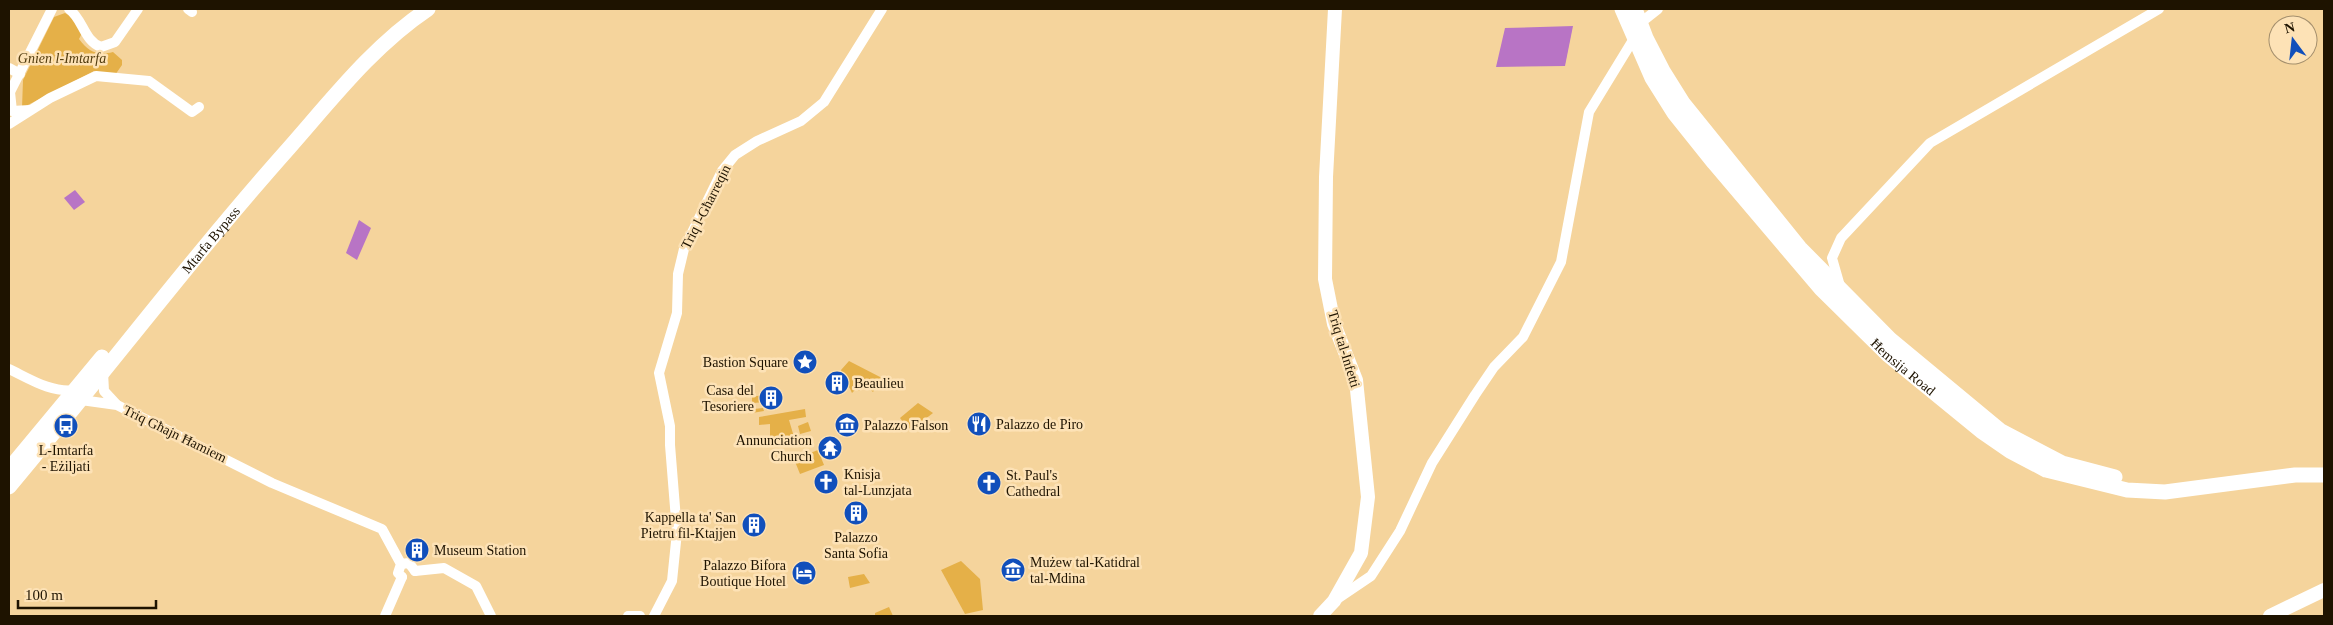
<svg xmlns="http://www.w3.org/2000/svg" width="2333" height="625" viewBox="0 0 2333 625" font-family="Georgia,serif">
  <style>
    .green { fill: #e5b048 }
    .water { fill: #b874c5 }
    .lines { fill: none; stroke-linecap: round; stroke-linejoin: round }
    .minor { stroke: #fff; stroke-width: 10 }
    .major { stroke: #fff; stroke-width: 14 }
    .highway { stroke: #fff; stroke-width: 15 }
    .labels { text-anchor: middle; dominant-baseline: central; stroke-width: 5; stroke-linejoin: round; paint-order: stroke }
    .park-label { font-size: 14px; font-style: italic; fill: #513b0e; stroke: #fde2b6 }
    .street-label { font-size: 14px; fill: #1e1300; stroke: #fde2b6 }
    .poi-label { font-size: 14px; fill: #1e1300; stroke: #fde2b6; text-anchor: start }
  </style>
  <rect width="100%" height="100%" fill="#f5d49c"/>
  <g class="green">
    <path d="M65,13L77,20L82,33L79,39C89,52 97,56 113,52L122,60V65L115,75L94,71L22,108L23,80L54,17Z"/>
    <path d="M849,361L882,378L873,392L865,385L859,391L856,389L852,393L841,370Z"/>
    <path d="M762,395L763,402L754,403V409L763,408L764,411L752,413V397Z"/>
    <path d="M918,403L933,413L910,431L900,418Z"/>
    <path d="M805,409L806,417L789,420L794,437L770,442V424L759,425V417Z"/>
    <path d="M808,422L811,431L800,434L798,426Z"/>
    <path d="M818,450L824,465L800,474L794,459Z"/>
    <path d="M961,561L980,579L983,610L965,614L941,570Z"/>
    <path d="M864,574L870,583L850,588L848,577Z"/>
    <path d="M889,607L893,616H875V613Z"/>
  </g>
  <g class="water">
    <path d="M1573,26L1565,66L1496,67L1505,28Z"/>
    <path d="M75,190L85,202L74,210L64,198Z"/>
    <path d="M359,220L371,228L357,260L346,253Z"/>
  </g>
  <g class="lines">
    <g class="minor">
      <path d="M69,9C83,19 84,41 101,47L115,42L138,9"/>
      <path d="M188,9L192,12"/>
      <path d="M1639,24L1658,9"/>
      <path d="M9,68L20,74"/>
      <path d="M10,92L12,111L30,110"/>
      <path d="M9,94L52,9"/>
      <path d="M9,124L50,98L96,76L149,81L192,112L199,107"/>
      <path d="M1840,286L1832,258L1841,238L1930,143L2159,9"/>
      <path d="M9,369C30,379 51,393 75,390"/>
      <path d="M103,372L104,391L116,404"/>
      <path d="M81,400L117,405L272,483L382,529L401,564L398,573L402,577"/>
      <path d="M401,564L409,563L415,571"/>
      <path d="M415,571L444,568L476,586L491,616"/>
      <path d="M1337,599L1371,576L1400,531L1432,463L1475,395L1494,367L1523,337L1561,262L1589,112L1633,40"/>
      <path d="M385,616L402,577"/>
      <path d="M628,616H640"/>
      <path d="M654,616L672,581L677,532L670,445V426L659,373L677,313L678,274L684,249L722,171L735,155L757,141L801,121L824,102L882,9"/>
    </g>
    <g class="major">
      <path d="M1320,616L1334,601L1361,553L1368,497L1356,380L1334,324L1325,279L1326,177L1335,9"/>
      <path d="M2270,616L2324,590"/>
    </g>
    <g class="highway">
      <path id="s1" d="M1622,9L1652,78L1674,113L1714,163L1821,289L1888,355L1981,431L2010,451L2046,470L2127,490L2165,492L2295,475H2324"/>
      <path d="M1635,9L1646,38L1663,71L1683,103L1800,248L1890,339L2001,431L2062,463L2115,477"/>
      <path d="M9,469L102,357"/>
      <path id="s2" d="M9,487C103,375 192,257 289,148C333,98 373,46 428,9"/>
    </g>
  </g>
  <defs>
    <symbol id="sight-disc" viewBox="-11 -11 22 22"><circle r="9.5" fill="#114fbb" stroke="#fde2b6"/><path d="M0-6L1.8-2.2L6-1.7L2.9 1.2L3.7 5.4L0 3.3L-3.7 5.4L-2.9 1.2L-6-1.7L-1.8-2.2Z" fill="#fff"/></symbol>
    <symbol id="building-disc" viewBox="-11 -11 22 22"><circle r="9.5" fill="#114fbb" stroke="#fde2b6"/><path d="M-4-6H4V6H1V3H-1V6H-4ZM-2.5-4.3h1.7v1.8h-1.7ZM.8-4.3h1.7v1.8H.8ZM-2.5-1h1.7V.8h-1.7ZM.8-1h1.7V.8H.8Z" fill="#fff"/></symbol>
    <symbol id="restaurant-disc" viewBox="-11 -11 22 22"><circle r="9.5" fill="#114fbb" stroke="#fde2b6"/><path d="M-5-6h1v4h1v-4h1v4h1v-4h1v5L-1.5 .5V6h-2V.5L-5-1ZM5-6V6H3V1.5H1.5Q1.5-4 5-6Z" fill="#fff"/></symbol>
    <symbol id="museum-disc" viewBox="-11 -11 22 22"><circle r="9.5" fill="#114fbb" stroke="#fde2b6"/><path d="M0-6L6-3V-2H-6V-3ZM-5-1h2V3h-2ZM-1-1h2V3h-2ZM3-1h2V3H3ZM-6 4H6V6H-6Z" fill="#fff"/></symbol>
    <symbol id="bus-disc" viewBox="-11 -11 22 22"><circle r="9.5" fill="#114fbb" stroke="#fde2b6"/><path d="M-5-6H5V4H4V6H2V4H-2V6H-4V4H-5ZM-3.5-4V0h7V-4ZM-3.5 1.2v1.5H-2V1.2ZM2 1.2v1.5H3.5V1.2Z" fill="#fff"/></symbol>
    <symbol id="temple-disc" viewBox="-11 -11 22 22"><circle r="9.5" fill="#114fbb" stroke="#fde2b6"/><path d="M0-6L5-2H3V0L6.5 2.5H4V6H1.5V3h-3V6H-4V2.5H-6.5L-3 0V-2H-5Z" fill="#fff"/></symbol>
    <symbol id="church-disc" viewBox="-11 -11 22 22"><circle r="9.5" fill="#114fbb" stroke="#fde2b6"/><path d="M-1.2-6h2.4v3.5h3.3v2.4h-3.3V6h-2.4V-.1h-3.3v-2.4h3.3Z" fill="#fff"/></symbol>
    <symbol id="hotel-disc" viewBox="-11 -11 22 22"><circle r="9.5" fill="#114fbb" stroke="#fde2b6"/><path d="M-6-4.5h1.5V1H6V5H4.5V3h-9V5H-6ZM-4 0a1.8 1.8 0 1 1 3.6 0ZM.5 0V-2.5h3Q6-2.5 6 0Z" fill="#fff"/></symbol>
  </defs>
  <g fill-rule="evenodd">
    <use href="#sight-disc" x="791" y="348" width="28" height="28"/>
    <use href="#building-disc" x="823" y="369" width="28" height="28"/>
    <use href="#building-disc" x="757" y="384" width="28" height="28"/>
    <use href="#restaurant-disc" x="965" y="410" width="28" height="28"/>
    <use href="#museum-disc" x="833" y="411" width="28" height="28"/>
    <use href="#bus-disc" x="52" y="412" width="28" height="28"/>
    <use href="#temple-disc" x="816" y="434" width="28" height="28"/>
    <use href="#church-disc" x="812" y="468" width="28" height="28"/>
    <use href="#church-disc" x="975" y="469" width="28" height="28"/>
    <use href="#building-disc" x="842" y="499" width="28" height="28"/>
    <use href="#building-disc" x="740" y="511" width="28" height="28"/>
    <use href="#building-disc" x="403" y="536" width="28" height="28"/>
    <use href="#museum-disc" x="999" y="556" width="28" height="28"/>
    <use href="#hotel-disc" x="790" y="559" width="28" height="28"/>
  </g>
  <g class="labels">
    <g class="park-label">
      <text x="62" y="58">Gnien l-Imtarfa</text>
    </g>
    <g class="street-label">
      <text transform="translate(706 207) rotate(-63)">Triq l-Għarreqin</text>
      <text stroke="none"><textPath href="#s2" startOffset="319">Mtarfa Bypass</textPath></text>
      <text transform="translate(1344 349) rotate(73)">Triq tal-Infetti</text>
      <text stroke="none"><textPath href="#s1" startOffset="459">Ħemsija Road</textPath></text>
      <text transform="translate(175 434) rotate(26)">Triq Għajn Ħamiem</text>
    </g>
    <g class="poi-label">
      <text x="788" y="362" text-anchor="end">Bastion Square</text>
      <text x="854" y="383">Beaulieu</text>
      <text x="754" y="390" text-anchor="end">Casa del<tspan x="754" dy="16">Tesoriere</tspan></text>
      <text x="996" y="424">Palazzo de Piro</text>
      <text x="864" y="425">Palazzo Falson</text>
      <text x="812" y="440" text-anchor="end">Annunciation<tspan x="812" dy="16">Church</tspan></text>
      <text x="66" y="450" text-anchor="middle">L-Imtarfa<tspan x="66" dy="16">- Eżiljati</tspan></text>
      <text x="844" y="474">Knisja<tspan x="844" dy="16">tal-Lunzjata</tspan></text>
      <text x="1006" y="475">St. Paul's<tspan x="1006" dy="16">Cathedral</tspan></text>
      <text x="736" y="517" text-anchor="end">Kappella ta' San<tspan x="736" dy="16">Pietru fil-Ktajjen</tspan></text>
      <text x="856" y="537" text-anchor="middle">Palazzo<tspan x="856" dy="16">Santa Sofia</tspan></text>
      <text x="434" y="550">Museum Station</text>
      <text x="1030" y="562">Mużew tal-Katidral<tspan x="1030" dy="16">tal-Mdina</tspan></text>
      <text x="786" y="565" text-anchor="end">Palazzo Bifora<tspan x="786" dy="16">Boutique Hotel</tspan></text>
    </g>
  </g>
  <rect width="2333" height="625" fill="none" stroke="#1e1300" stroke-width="20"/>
  <g transform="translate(2293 40) rotate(345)"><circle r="24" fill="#fde2b6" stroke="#a48f6d"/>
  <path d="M0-4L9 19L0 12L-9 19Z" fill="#114fbb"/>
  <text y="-8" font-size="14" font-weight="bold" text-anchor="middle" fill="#1e1300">N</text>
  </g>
  <path d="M18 600v8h138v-8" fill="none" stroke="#1e1300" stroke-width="2.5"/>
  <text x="25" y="600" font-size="15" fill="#1e1300" stroke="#fde2b6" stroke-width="4" paint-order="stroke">100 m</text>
</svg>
